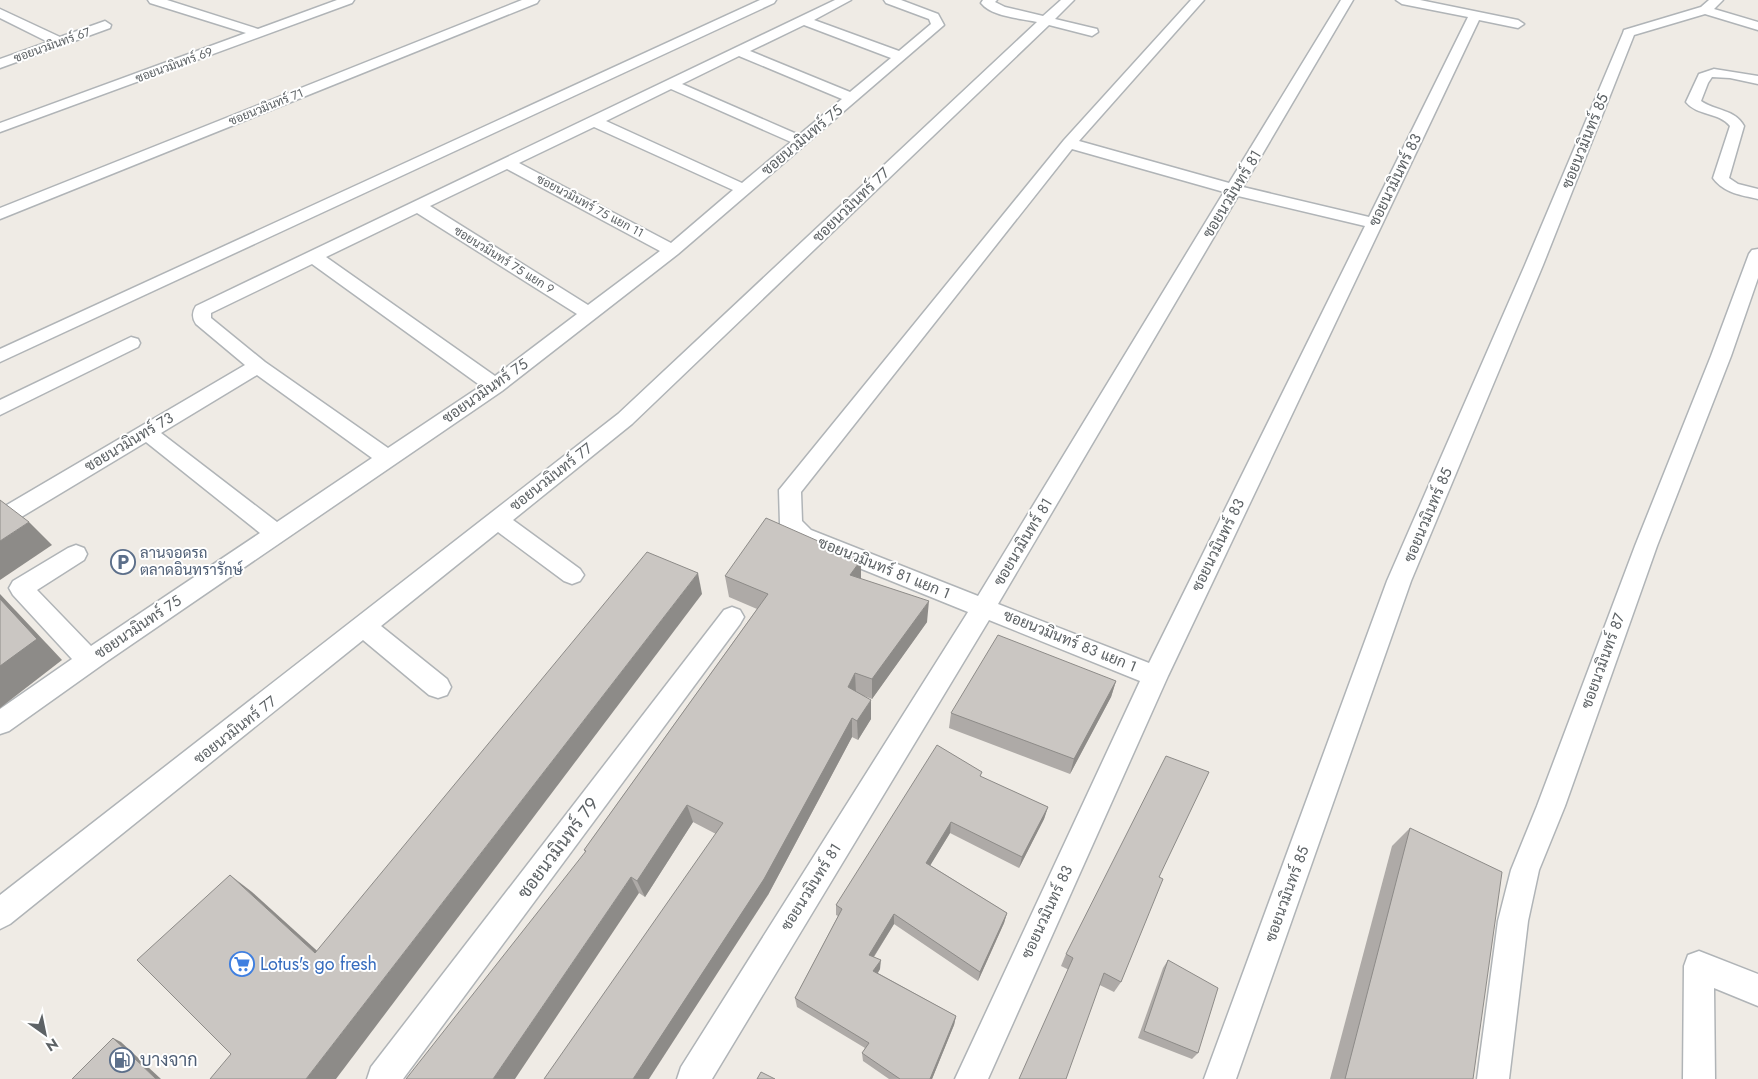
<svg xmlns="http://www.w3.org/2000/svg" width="1758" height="1079" viewBox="0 0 1758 1079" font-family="Jost,Sarabun,sans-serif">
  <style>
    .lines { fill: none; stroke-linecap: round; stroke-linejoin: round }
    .minor-casing { stroke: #b0b4b7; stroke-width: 3 }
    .minor { fill: #fff; fill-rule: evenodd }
    .wall { fill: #aeaaa7 }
    .shaded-wall { fill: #8d8b88 }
    .building { fill: #cac6c2; stroke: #8d8b88 }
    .labels { text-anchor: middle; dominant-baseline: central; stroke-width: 4; stroke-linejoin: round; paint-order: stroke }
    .far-street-label { font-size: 12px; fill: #5d6265; stroke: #fff }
    .street-label { font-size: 15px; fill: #5d6265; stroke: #fff }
    .service-label { font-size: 15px; fill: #4e5e75; stroke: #fff; text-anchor: start }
    .near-street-label { font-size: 18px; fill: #5d6265; stroke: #fff }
    .near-shop-label { font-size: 18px; fill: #366cbe; stroke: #fff; text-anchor: start }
    .near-service-label { font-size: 18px; fill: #4e5e75; stroke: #fff; text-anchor: start }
  </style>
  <rect width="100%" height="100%" fill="#efebe5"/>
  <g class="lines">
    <defs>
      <g id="minor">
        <path d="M148,0H167L258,29L337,0H354L352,3L0,132V123L246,33L150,3Z"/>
        <path d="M522,0H539L537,3L0,219V208Z"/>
        <path d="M760,0H776L774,3L0,362V349Z"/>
        <path d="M835,0H851L814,20L899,51L931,24L929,19L886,3L884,0H901L938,14L944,25L678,254L502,391L106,662L9,731L0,734V709L72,659L13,595L9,588L13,581L68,548L76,545L84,548L87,554L84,560L37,590L91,646L260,533L146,442L8,525L0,527V509L245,365L196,324C192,318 192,312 196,306ZM804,25L891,58L850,92L750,51ZM739,56L842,99L799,135L682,84ZM671,89L791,142L742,183L606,121ZM594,127L733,190L671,243L519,163ZM507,169L660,251L588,305L430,206ZM417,213L577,314L495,376L326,257ZM312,264L481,386L388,448L265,362L211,318V313ZM257,375L372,458L277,522L161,433Z"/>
        <path d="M983,0H997L995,2L1005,7L1043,16L1061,0H1074L1055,19L1097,29L1098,32L1092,36L1049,25L632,424L513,520L580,569L584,575L580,581L572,584L564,581L498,532L381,626L447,679L451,687L447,695L438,698L429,695L363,640L10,924L0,929V895L618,414L1037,22C1020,18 992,17 981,3Z"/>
        <path d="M1191,0H1204L1079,141L1229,183L1341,0H1353L1243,187L1369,217L1468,17L1402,4L1396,0H1420L1518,20L1524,24L1518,28L1479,20L1168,676L988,1079H955L1140,681L989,620L712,1079H677L681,1067L968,612L795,542L780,524L779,490L1064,140ZM1072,149L1224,192L978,596L811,530L802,521L801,492ZM1238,196L1365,226L1149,663L998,604Z"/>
        <path d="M1709,0H1723L1714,9L1758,22V30L1705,14L1634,35L1543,265L1411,581L1236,1079H1204L1387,581L1525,265L1623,33L1624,30L1701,7Z"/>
        <path d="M0,9L60,37L105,21L111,25L110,28L0,68V59L48,42L0,18Z"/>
        <path d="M1714,69L1758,76V84L1730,78L1712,77L1708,83L1701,101C1715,111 1735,109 1744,126L1729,178L1738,184L1758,189V199C1741,195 1724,193 1713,178L1730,126C1719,112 1697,116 1686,102L1699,74Z"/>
        <path d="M1758,249V278L1731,356L1657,546L1565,806L1539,870L1528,921L1509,1079H1477L1498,921L1511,870L1537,806L1635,546L1711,356L1749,254L1752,250Z"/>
        <path d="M131,337L138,339L140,343L138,347L0,415V400Z"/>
        <path d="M732,607L740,610L744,617L740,624L403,1079H367L371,1067L724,610Z"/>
        <path d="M1699,951L1758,974V1006L1714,988L1715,1079H1683L1684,966L1688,955Z"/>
      </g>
    </defs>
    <use href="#minor" class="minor-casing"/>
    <use href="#minor" class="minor"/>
  </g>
  <g class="wall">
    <path d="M861,560V579L927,622L872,699L864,696L871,719L858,740L852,737L768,895L716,834L693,822L645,897L639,893L585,852L584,850L757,609L729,597L725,576Z"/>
    <path d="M1116,681L1111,697L1070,774L949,728L951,713Z"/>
    <path d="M981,777L1048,807L1044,819L1019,868L950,833L930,865L1007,913L1004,923L978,981L894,924L874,957L880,969L878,973L956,1016L954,1025L932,1079H889L863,1061L862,1053L865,1048L797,1007L795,998L838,916L836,915V905Z"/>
    <path d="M1410,828L1473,1079H1330L1392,846Z"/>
    <path d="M1159,877L1121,982L1114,992L1061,966L1066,954Z"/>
    <path d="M1168,960L1198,1053L1192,1059L1138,1038L1163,968Z"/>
  </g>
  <g class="shaded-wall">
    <path d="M29,522L52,545L0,580V541Z"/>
    <path d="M861,560V581L850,575Z"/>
    <path d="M698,573L702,594L336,1079H306Z"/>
    <path d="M0,594L62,660L0,708Z"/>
    <path d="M929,601L927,622L872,699V679Z"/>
    <path d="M855,673L856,693L848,687Z"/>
    <path d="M1116,681L1111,697L1070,774L1074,759Z"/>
    <path d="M871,700V719L858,740L857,721Z"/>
    <path d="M852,718V737L768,895L649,1079H633Z"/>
    <path d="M687,805L693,822L645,897L637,881Z"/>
    <path d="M1048,807L1044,819L1019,868L1022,857Z"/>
    <path d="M951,822L950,833L925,874L926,863Z"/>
    <path d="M230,875L252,892L335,967L315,953Z"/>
    <path d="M631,877L639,893L515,1079H493Z"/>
    <path d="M1007,913L1004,923L978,981L980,972Z"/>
    <path d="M894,914V924L869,964V955Z"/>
    <path d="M881,960L880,969L873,980V971Z"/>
    <path d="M956,1016L954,1025L932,1079H930Z"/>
    <path d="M113,1038L121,1042L161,1079H156Z"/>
  </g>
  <g class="building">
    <path d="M0,500L29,522L0,541Z"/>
    <path d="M766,518L861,560L850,575L929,601L872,679L855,673L848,687L871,700L857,721L852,718L764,879L633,1079H544L723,823L687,805L637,881L631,877L493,1079H406L586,851L584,850L768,594L725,576Z"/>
    <path d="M647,552L698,573L306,1079H210L231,1054L137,960L230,875L315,953Z"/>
    <path d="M0,599L37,639L0,666Z"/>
    <path d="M998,635L1116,681L1074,759L951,713Z"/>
    <path d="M937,745L982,772L980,776L1048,807L1022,857L951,822L926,863L1007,913L980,972L894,914L869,955L881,960L873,971L956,1016L930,1079H900L862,1053L869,1043L795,998L842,909L836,905Z"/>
    <path d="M1166,756L1209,772L1159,877L1163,879L1121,982L1104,973L1066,1079H1019L1073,958L1066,954Z"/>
    <path d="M1410,828L1502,872L1473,1079H1345Z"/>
    <path d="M1168,960L1218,988L1198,1053L1144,1031Z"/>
    <path d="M113,1038L156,1079H72Z"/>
    <path d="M761,1072L775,1079H757Z"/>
  </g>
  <defs>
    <symbol id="parking-ring" viewBox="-11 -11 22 22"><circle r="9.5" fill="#fff" stroke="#5c6f8a" stroke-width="1.5"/><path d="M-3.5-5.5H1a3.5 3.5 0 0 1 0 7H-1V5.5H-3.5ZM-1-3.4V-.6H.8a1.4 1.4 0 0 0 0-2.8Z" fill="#5c6f8a"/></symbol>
    <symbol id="supermarket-ring" viewBox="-11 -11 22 22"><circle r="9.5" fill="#fff" stroke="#3f7fe0" stroke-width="1.5"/><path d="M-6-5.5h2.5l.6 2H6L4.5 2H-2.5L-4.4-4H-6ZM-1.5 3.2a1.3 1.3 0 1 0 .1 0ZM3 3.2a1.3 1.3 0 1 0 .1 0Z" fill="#3f7fe0"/></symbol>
    <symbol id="fuel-ring" viewBox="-11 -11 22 22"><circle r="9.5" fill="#fff" stroke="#5c6f8a" stroke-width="1.5"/><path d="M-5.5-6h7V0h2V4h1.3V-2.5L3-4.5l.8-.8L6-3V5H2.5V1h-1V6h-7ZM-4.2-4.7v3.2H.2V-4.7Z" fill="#5c6f8a"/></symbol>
  </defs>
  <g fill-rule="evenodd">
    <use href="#parking-ring" x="109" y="548" width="28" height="28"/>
    <use href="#supermarket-ring" x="228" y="950" width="28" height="28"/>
    <use href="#fuel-ring" x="108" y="1046" width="28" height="28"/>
  </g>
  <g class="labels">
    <g class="far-street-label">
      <text transform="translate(52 45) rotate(-20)">ซอยนวมินทร์ 67</text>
      <text transform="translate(174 65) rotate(-20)">ซอยนวมินทร์ 69</text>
      <text transform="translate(266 107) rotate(-22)">ซอยนวมินทร์ 71</text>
      <text transform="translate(590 206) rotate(28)">ซอยนวมินทร์ 75 แยก 11</text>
      <text transform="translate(504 260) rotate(32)">ซอยนวมินทร์ 75 แยก 9</text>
    </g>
    <g class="street-label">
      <text transform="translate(802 140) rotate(-40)">ซอยนวมินทร์ 75</text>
      <text transform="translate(1585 141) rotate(-68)">ซอยนวมินทร์ 85</text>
      <text transform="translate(1395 180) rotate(-64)">ซอยนวมินทร์ 83</text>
      <text transform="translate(1232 194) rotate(-59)">ซอยนวมินทร์ 81</text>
      <text transform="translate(851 205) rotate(-44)">ซอยนวมินทร์ 77</text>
      <text transform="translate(485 391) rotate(-35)">ซอยนวมินทร์ 75</text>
      <text transform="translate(129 442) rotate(-31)">ซอยนวมินทร์ 73</text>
      <text transform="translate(551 477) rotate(-38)">ซอยนวมินทร์ 77</text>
      <text transform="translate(1428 515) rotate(-67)">ซอยนวมินทร์ 85</text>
      <text transform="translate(1023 542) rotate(-59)">ซอยนวมินทร์ 81</text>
      <text transform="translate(1218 545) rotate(-64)">ซอยนวมินทร์ 83</text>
      <text transform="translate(884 568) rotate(22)">ซอยนวมินทร์ 81 แยก 1</text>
      <text transform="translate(138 627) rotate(-34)">ซอยนวมินทร์ 75</text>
      <text transform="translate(1070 641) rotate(22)">ซอยนวมินทร์ 83 แยก 1</text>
      <text transform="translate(1603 661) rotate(-70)">ซอยนวมินทร์ 87</text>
      <text transform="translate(235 730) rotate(-38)">ซอยนวมินทร์ 77</text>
      <text transform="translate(811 887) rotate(-58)">ซอยนวมินทร์ 81</text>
      <text transform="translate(1287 894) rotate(-70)">ซอยนวมินทร์ 85</text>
      <text transform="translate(1047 912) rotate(-65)">ซอยนวมินทร์ 83</text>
    </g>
    <g class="service-label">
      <text x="140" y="553">ลานจอดรถ<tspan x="140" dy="17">ตลาดอินทรารักษ์</tspan></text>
    </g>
    <g class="near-street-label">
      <text transform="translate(558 848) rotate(-53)">ซอยนวมินทร์ 79</text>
    </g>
    <g class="near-shop-label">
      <text x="260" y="964">Lotus's go fresh</text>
    </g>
    <g class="near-service-label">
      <text x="140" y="1060">บางจาก</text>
    </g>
  </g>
  <g transform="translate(45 1034) rotate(147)" stroke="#ffffff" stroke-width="4" paint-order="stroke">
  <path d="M0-4L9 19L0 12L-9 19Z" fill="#5d6265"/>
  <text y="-8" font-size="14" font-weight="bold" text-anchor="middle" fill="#5d6265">N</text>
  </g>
</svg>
